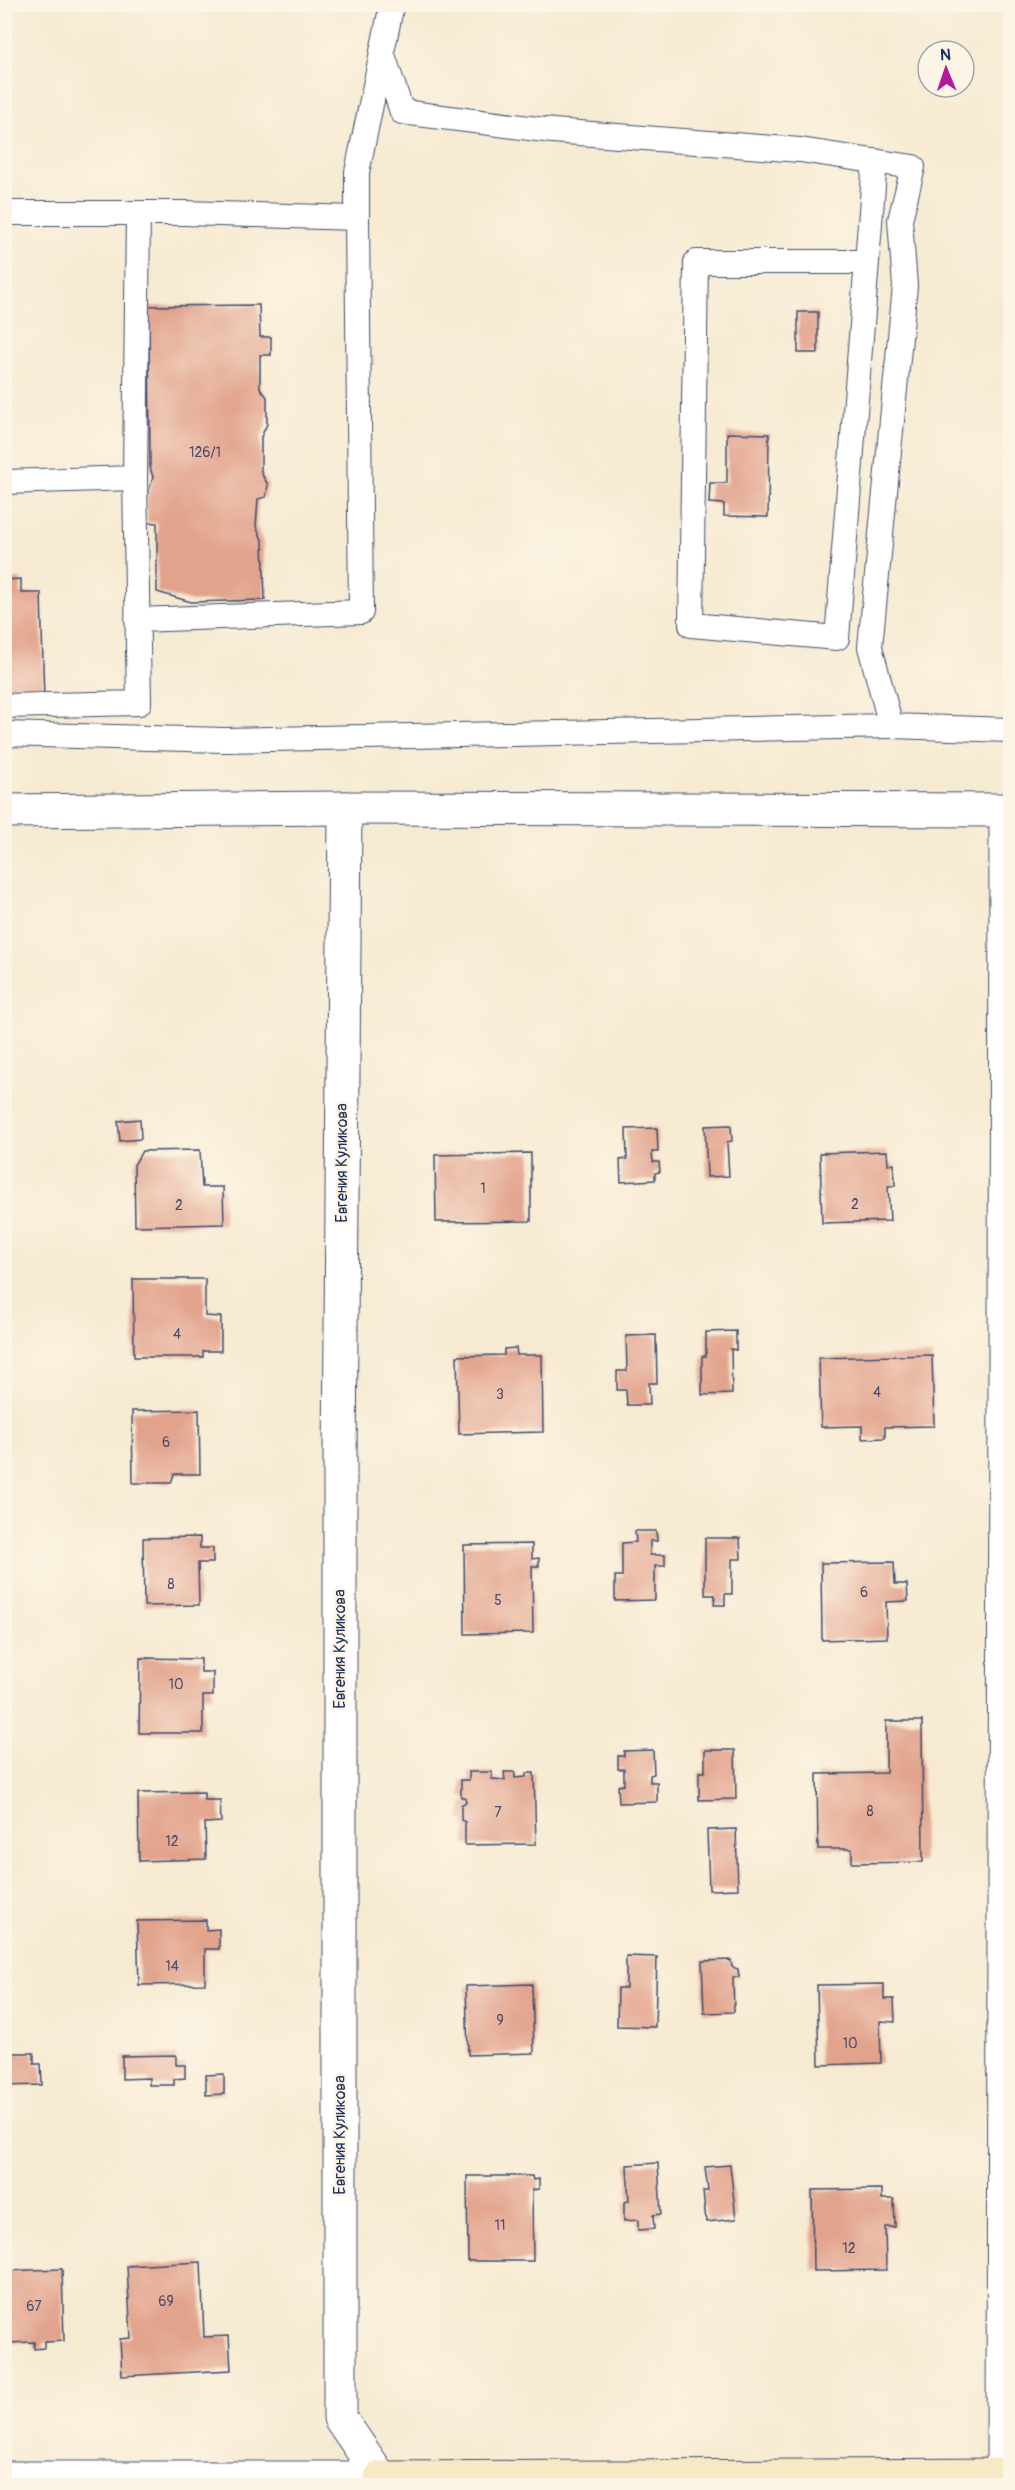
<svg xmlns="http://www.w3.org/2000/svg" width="1015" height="2490" viewBox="0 0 1015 2490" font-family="Pangolin,sans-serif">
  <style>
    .building { fill: #e2a38c }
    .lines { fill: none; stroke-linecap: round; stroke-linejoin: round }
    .lane-casing { stroke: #3c4b6f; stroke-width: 26 }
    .street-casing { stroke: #3c4b6f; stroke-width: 35 }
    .secondary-casing { stroke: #3c4b6f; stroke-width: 35 }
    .lane { stroke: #fff; stroke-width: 24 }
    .street { stroke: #fff; stroke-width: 33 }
    .secondary { stroke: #f7e9c3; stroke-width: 33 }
    .labels { text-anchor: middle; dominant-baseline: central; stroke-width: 5; stroke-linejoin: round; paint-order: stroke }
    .number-label { font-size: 14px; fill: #4d4c6a }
    .street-label { font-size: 16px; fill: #1b2f5e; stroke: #fcf5e5 }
  </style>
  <rect width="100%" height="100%" fill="#fcf5e5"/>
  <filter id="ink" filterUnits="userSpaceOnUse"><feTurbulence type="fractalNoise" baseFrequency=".0167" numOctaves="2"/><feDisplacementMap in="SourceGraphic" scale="12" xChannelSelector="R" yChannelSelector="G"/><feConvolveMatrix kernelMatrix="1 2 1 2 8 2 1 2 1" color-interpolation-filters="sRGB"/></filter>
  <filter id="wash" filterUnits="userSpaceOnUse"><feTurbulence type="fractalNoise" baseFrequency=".008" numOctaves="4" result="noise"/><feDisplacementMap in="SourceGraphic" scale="24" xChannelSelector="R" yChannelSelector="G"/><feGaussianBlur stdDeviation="1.35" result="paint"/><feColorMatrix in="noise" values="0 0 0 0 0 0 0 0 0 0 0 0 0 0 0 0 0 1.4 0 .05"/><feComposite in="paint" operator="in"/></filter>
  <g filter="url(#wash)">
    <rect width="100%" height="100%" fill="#f7ead2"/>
    <g id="blocks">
      <g class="building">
        <path d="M259,305L260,337H271V355H260V388L267,397V424L261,437V473L268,485L266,497L258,499L256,526L263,542L265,600L191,602L157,592V523L147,522V498L153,477L150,467L149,306Z"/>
        <rect x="798" y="312" width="20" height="41"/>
        <path d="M727,433L769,434L768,517L724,516V504L709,503L710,483H727Z"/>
        <path d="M21,579V593H41L44,699L4,700V580Z"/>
        <path d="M140,1119L141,1139L120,1141L118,1121Z"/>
        <path d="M731,1125L732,1141L727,1142L729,1176L707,1177L705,1126Z"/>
        <path d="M657,1128L658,1152H652L653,1162H659L660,1172L655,1173V1180L621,1182L620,1160L627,1159L626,1129Z"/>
        <path d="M200,1150L202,1187H223L224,1224L135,1226L134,1165L142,1151Z"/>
        <path d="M887,1151L888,1164H894L895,1186H888L890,1221L822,1223L820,1153Z"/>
        <path d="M531,1153V1221L436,1222L435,1155Z"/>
        <path d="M133,1279H205V1316L221,1317V1351H203V1357H134Z"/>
        <path d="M736,1331V1350L731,1349L732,1394L702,1395V1356H706V1332Z"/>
        <path d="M656,1335L657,1383H649L650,1405H627L626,1390H617V1371H627L626,1336Z"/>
        <path d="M516,1348L517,1355H542L543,1432L459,1434L457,1356L504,1355V1349Z"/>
        <path d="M932,1355L934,1426L885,1427V1438L862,1439V1426L821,1427L819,1358Z"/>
        <path d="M199,1410L200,1474H174L171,1483H133L132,1411Z"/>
        <path d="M635,1531H656L657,1541H650V1555H665V1566H655V1600L615,1601V1576H622V1543L636,1542Z"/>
        <path d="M200,1537V1548H213V1563H198L199,1605L144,1606L143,1538Z"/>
        <path d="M705,1538H740L741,1559H732V1594H725V1605H714L715,1595H705Z"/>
        <path d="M532,1544V1559L539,1558V1566H532L533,1633L465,1634L464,1545Z"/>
        <path d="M894,1562L895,1584H907L908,1601L886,1602L887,1638L822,1640L821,1563Z"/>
        <path d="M140,1658L201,1659V1672H213V1696H203V1733H139Z"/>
        <path d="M886,1721H922L923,1862L852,1863V1849H818L817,1774L886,1773Z"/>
        <path d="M653,1750L654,1774L650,1775V1782H657V1802L619,1803L618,1786L624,1785V1769H618V1756H624V1751Z"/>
        <path d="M705,1750H735L736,1799L699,1800V1772H705Z"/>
        <path d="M469,1772H492V1779L505,1780L504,1772H515V1778L526,1777V1773H534L536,1844L465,1845V1822L461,1820V1805L466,1802L465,1797H461V1780H469Z"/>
        <path d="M204,1792V1800H220L221,1822L205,1823L206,1859L139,1861L138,1793Z"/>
        <path d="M736,1829L738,1889L709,1890L707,1830Z"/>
        <path d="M206,1920V1930L219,1929V1949H205V1984L139,1985L137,1921Z"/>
        <path d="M626,1956L657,1957L655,2027L617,2026L618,1988H626Z"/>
        <path d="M731,1960L732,1967L738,1969L739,1977H733L734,2012L704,2013L702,1961Z"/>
        <path d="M532,1984L534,2053L468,2055L466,1986Z"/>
        <path d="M884,1984V1999H894L895,2022L880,2021L881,2063L819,2065L817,1985Z"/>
        <path d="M4,2053H34V2064H41L42,2085L4,2086Z"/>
        <path d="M176,2055V2065H185V2078L174,2079V2085H149V2078L122,2079V2056Z"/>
        <path d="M224,2074V2094L206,2095V2075Z"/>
        <path d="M658,2163L661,2214L653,2215L654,2229L638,2230V2220L624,2221V2202L629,2201L627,2165Z"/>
        <path d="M730,2165L736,2219L706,2222L703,2191H708L705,2167Z"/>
        <path d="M467,2176H532L533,2180L539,2179V2189L532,2190L533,2261H468Z"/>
        <path d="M882,2189V2199H894L895,2227H885L886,2270L813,2271L812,2190Z"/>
        <path d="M201,2262L204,2337L229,2336L231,2370L122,2376L120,2339L131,2338L127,2266Z"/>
        <path d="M62,2269L64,2341L44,2342V2348L34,2349V2342L4,2343V2271Z"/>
      </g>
    </g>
  </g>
  <g filter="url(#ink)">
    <use href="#blocks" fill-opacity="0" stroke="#3c4b6f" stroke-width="1.5"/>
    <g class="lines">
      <defs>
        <g id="lane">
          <path d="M382,52L402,112L553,131L800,150L913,167L900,220L905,286L870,647L891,726L1010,730"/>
          <path d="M4,213H184L357,218V172L392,4"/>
          <path d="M866,262H696L691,625L837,638L875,161"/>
          <path d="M4,482L135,478L138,213"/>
          <path d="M137,620L361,612L357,218"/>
          <path d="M4,706L139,703L135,478"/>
          <path d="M4,734L223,740L891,726"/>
        </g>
        <g id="street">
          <path d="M345,808L340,1463V2418L381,2478"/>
          <path d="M4,811L345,808L1010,810"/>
          <path d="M1003,2475L1006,810"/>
          <path d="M4,2478H381"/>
        </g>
        <path id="secondary" d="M385,2486L381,2478L1010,2475"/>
      </defs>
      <use href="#lane" class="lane-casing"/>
      <use href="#street" class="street-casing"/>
      <use href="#secondary" class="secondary-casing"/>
      <use href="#lane" class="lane"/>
      <use href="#street" class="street"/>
      <use href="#secondary" class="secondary"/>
    </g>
  </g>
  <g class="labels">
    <g class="number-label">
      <text x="205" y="452">126/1</text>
      <text x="483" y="1188">1</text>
      <text x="855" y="1204">2</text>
      <text x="179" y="1205">2</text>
      <text x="177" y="1334">4</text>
      <text x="877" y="1392">4</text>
      <text x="500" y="1394">3</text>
      <text x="166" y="1442">6</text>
      <text x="171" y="1584">8</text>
      <text x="864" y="1592">6</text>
      <text x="498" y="1600">5</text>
      <text x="176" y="1684">10</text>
      <text x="870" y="1811">8</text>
      <text x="498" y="1812">7</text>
      <text x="172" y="1841">12</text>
      <text x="172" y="1966">14</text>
      <text x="500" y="2020">9</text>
      <text x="850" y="2043">10</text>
      <text x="500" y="2225">11</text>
      <text x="849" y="2248">12</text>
      <text x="166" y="2301">69</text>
      <text x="34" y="2306">67</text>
    </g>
    <g class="street-label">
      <text transform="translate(342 1163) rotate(-90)">Евгения Куликова</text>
      <text transform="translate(340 1649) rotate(-90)">Евгения Куликова</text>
      <text transform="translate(340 2135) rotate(-90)">Евгения Куликова</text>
    </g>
  </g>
  <rect width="1015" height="2490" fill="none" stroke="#fcf5e5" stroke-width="24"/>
  <g transform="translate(946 69) rotate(358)"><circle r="28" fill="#fcf5e5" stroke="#a2a6af" stroke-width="1.5"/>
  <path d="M0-4.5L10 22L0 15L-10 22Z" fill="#b5179e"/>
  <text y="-9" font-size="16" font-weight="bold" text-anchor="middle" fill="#1b2f5e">N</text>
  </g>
</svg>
